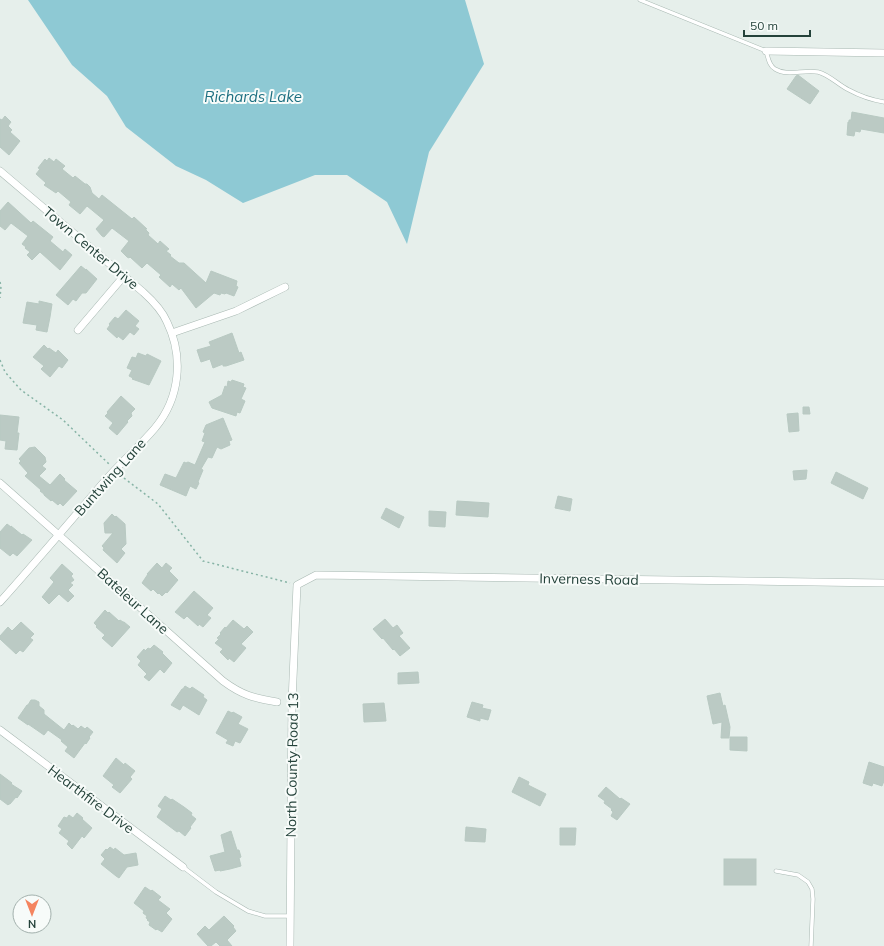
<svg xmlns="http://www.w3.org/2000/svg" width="884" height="946" viewBox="0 0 884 946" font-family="Mulish,sans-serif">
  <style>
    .water { fill: #8ec9d4 }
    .building { fill: #bbcac4; stroke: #b8c9c2 }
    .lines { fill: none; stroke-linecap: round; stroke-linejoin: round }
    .service-casing { stroke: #a8b8b2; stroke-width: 4.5 }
    .minor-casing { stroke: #a8b8b2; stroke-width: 8 }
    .path { stroke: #86b3a5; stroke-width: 1.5; stroke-dasharray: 2 3; stroke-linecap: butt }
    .service { stroke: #fff; stroke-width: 3.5 }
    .minor { stroke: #fff; stroke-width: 7 }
    .labels { text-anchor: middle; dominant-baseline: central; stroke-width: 4; stroke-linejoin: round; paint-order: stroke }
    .street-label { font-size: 14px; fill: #24423a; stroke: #f7fbf9 }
    .water-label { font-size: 15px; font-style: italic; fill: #1c6f80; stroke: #f7fbf9 }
  </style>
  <rect width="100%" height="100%" fill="#e6efeb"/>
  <path class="water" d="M28,0H465L484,64L429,152L407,244L387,202L347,175H315L243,203L206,180L176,166L126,127L107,96L72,65Z"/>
  <g class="building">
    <path d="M798,75L819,91L810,104L787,89L796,76Z"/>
    <path d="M852,112L884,118V133L861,129L860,132L855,131L854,136L847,135L848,122H849V120H851Z"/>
    <path d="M5,116L11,122L8,126L12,130L10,132L20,141L9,155L0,147V119L2,120Z"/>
    <path d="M49,158L54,162L56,159L65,166L62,169L73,178L75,176L85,184H87L90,187L92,193L99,199L102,195L132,219L134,217L147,229H145L149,233L148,235L158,244L160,241L169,249L166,251L171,255L170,256L179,263H184L206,283L211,271L237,281L236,286L238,287L234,296L226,293L225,294L221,293L220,295L214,293L196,308L181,288L179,290L172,284L170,287L159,277L161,275L147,263L142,268L130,257L129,258L127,257L121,251L129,241L112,228L104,237L102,236L96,229L104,220L87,206L80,214L69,205L71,202L58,191L56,193L44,185L46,183L36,174L40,169L38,168L45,159L47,161Z"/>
    <path d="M8,202L31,223L33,221L53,237L50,241L63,252L65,249L72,255L60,270L40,252L32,260L27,255L30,252L25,248L26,247L22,244L28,236L11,223L5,230L0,226V211Z"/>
    <path d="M81,266L86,270V269L97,279L86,293H82L76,301L73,299L68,305L56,295Z"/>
    <path d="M39,301L52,304L50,317L47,332L36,330L37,325L23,323L27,302L39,304Z"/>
    <path d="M126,310L139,321L135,326L139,329L134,335L130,332L123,340L118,336L117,338L107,329L110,325L109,324L115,317L118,319Z"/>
    <path d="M232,333L239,353L241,352L244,360L226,366H223V364L213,368L210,359L201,362L197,350L211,346L209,342Z"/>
    <path d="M44,345L48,349L49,348L56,353L58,350L68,360L62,368L59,366L50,377L41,369L44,366L33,357Z"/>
    <path d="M138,353L146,356L147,354L161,361L149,385L132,379L133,378L129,376L132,370L127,368L132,357L136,358Z"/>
    <path d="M232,380L244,384L243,387L246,388L241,399L245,401L240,413L237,412L236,416L212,408L209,402L222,395L225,386L227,387L228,381L231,382Z"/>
    <path d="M121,396L135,409L131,413L132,416L127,421L128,422L117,435L109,428L113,423L105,416L108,413L107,412Z"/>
    <path d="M803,407H809L810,414H803Z"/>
    <path d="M798,413L799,431L789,432L787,414Z"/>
    <path d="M0,415L19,417L17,433H19L17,450L5,449L6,441L0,440Z"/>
    <path d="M223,418L232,440L229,441L230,445L221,449L217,447L212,458L208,457L201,469L203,470L198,482L199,483L196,489L190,486L186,496L160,485L165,474L176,478L184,462L186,463L188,462L195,465L205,442L202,441L205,433L203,432L206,425Z"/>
    <path d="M35,447L45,457L46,462L42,466L46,469L39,476L50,485L60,474L65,479L64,480L77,491L63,506L60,503L58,505L52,500L51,501L44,495V494L40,491L41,490L25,476L28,473L19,463L21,461L19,459L29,448Z"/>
    <path d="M807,470L806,479L794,480L793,471Z"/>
    <path d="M836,472L868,488L863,499L831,483Z"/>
    <path d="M558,496L572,499L570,511L555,508Z"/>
    <path d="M457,501L489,503L488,517L456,515Z"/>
    <path d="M386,508L404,517L399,528L381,518Z"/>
    <path d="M429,511L446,512L445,527L429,526Z"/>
    <path d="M112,514L115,517L116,516L125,524L126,544L121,549L125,553L117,563L103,550L104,548L102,546L113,533H105L104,523Z"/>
    <path d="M7,524L11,527V526L22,535L23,534L32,540L17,556L13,553L10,556L0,548V532Z"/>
    <path d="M157,563L162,568L166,563L172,568L169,571L178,580L167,593L166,592L162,596L159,593L158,594L153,589L151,591L142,583L148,574H147Z"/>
    <path d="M62,564L73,574L71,576L74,580L70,583L73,585L68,590L74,596L68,602L59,594L49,604L42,597L54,582L50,578Z"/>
    <path d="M194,591L213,608L207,615L211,618L203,627L199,624L198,626L187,616L184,619L175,612Z"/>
    <path d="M105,610L108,613L109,612L119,621L120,620L123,622H124L130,627L112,647L102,638L105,635L96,627L97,626L94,623Z"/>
    <path d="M385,619L393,628L397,625L403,633L399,636L410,648L400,656L394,649L393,650L383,638L382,639L373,629Z"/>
    <path d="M233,620L244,629L247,626L253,632L241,644L246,648L234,662L229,658L228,660L220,652L223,649L215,643L219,639L217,638L221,634L220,633L225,627L226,628Z"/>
    <path d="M21,622L34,634L30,638L33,640L23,652L20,650L16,654L0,639V636L8,627L12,631Z"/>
    <path d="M154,645L163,652L162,653L172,663L164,673L160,669L149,681L144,677L147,674L138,665L141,661L137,657L144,649L145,651L148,648L150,649Z"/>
    <path d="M418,672L419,683L398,684V673Z"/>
    <path d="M185,686L190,689L192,687L204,695L203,697L207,700L199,715L183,705L180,710L171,705L182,689H183Z"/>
    <path d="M720,693L723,706L725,705L730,727L729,738H721L722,722L713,724L707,696Z"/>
    <path d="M31,700H35L39,702V706L44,710V714L64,730L69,723L72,726L73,725L78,729L81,726L85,729L87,727L93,732L89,737L90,738L86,744L85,743L74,758L65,751L68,747L61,741L62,740L48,730L44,735L28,724V725L18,718L27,705H28Z"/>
    <path d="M472,702L483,705L482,708L491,710L488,720L480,718V721L467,717Z"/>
    <path d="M384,703L386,721L364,722L363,704Z"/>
    <path d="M228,711L232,713L233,712L242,717L238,724L248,729L240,743L235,741L233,746L226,743L228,740L216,733Z"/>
    <path d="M730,737H747V751L730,750Z"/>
    <path d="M116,758L124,765L125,763L135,771L130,777L132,779L120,793L112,787L114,785L103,776Z"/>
    <path d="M869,762L884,767V781L882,786L873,783L872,786L863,783Z"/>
    <path d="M0,774L12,783L11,784L22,791L17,798L16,797L10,804H9L8,805L0,799Z"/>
    <path d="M519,777L529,782L528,785L546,794L540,806L512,792Z"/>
    <path d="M606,787L620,799L621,798L630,804L617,820L611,816L613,812L611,810L612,809L604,803L605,801L598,796Z"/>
    <path d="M165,796L171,800L172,799L184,807L192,813L191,815L196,819L190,827L191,828L185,836L179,831L177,832L157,817L162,809L158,806Z"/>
    <path d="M77,813L83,818L82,819L92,828L84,838L82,836L72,849L67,844L69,841L59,833L62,829L58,826L64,817L67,818L69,815L73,818Z"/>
    <path d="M466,827L486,829L485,842L465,841Z"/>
    <path d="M560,828H576L575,845H560Z"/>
    <path d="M231,831L237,850H239L241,857L239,858L241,866L230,869L220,871V870L215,871L210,856L225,852L221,835Z"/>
    <path d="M110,847L114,850L115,848L124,855L136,853L138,865L127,867L119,878L116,876L101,864L105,859L101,855L106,849L107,850Z"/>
    <rect x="724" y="859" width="32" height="26"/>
    <path d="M145,887L151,891L152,890L161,897L158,900L170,909L166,913L172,919L162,932L157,929L156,930L149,925L150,922L147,920L148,919L146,918L147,916L143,913L144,911L134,903Z"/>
    <path d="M224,916L234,926L233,927L236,931L227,940L232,946H220L216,942L211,946H208L197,934L205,926L209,930Z"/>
  </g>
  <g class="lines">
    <defs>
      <g id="service">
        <path d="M640,0L766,51C768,57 769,66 775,69C788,77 804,69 818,72C830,75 838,85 849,90C860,96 872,100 884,102"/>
        <path d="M183,867L216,892L248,911L265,916H290"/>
        <path d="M776,871L798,875L808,882L812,889L813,899L811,946"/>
      </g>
      <g id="minor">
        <path d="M766,51L884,53"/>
        <path d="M0,171L143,292C153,301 162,310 167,322C184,357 180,398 155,428C139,447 119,464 103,483C69,523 35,563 0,602"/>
        <path d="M78,330L124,276"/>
        <path d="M172,333L236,311L285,287"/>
        <path d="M0,483L223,681C242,695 253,698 277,702"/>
        <path d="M0,730L183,867"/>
        <path d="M290,946L292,702L297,585L316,575L884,583"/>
      </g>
    </defs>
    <use href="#service" class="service-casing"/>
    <use href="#minor" class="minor-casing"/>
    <g class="path">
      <path d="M0,282L1,286L0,298"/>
      <path d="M0,360L5,372L21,390L63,420L109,464"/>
      <path d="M120,475L158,504L203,561L290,583"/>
    </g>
    <use href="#service" class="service"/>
    <use href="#minor" class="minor"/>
  </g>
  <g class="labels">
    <g class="street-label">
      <text transform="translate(91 248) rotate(40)">Town Center Drive</text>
      <text transform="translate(110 477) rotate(-48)">Buntwing Lane</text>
      <text transform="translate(589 579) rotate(1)">Inverness Road</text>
      <text transform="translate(133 601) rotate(42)">Bateleur Lane</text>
      <text transform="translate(292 765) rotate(-89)">North County Road 13</text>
      <text transform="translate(91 799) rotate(37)">Hearthfire Drive</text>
    </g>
    <g class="water-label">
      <text x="253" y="96">Richards Lake</text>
    </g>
  </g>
  <g transform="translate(32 914) rotate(180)"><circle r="19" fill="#f7fbf9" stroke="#a3b1ad"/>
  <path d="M0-3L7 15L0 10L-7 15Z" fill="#f4845f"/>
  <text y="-6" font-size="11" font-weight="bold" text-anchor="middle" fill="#24423a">N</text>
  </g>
  <path d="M744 30v6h66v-6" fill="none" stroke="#24423a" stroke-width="2"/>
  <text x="750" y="30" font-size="12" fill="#24423a" stroke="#f7fbf9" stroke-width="3" paint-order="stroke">50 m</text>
</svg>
